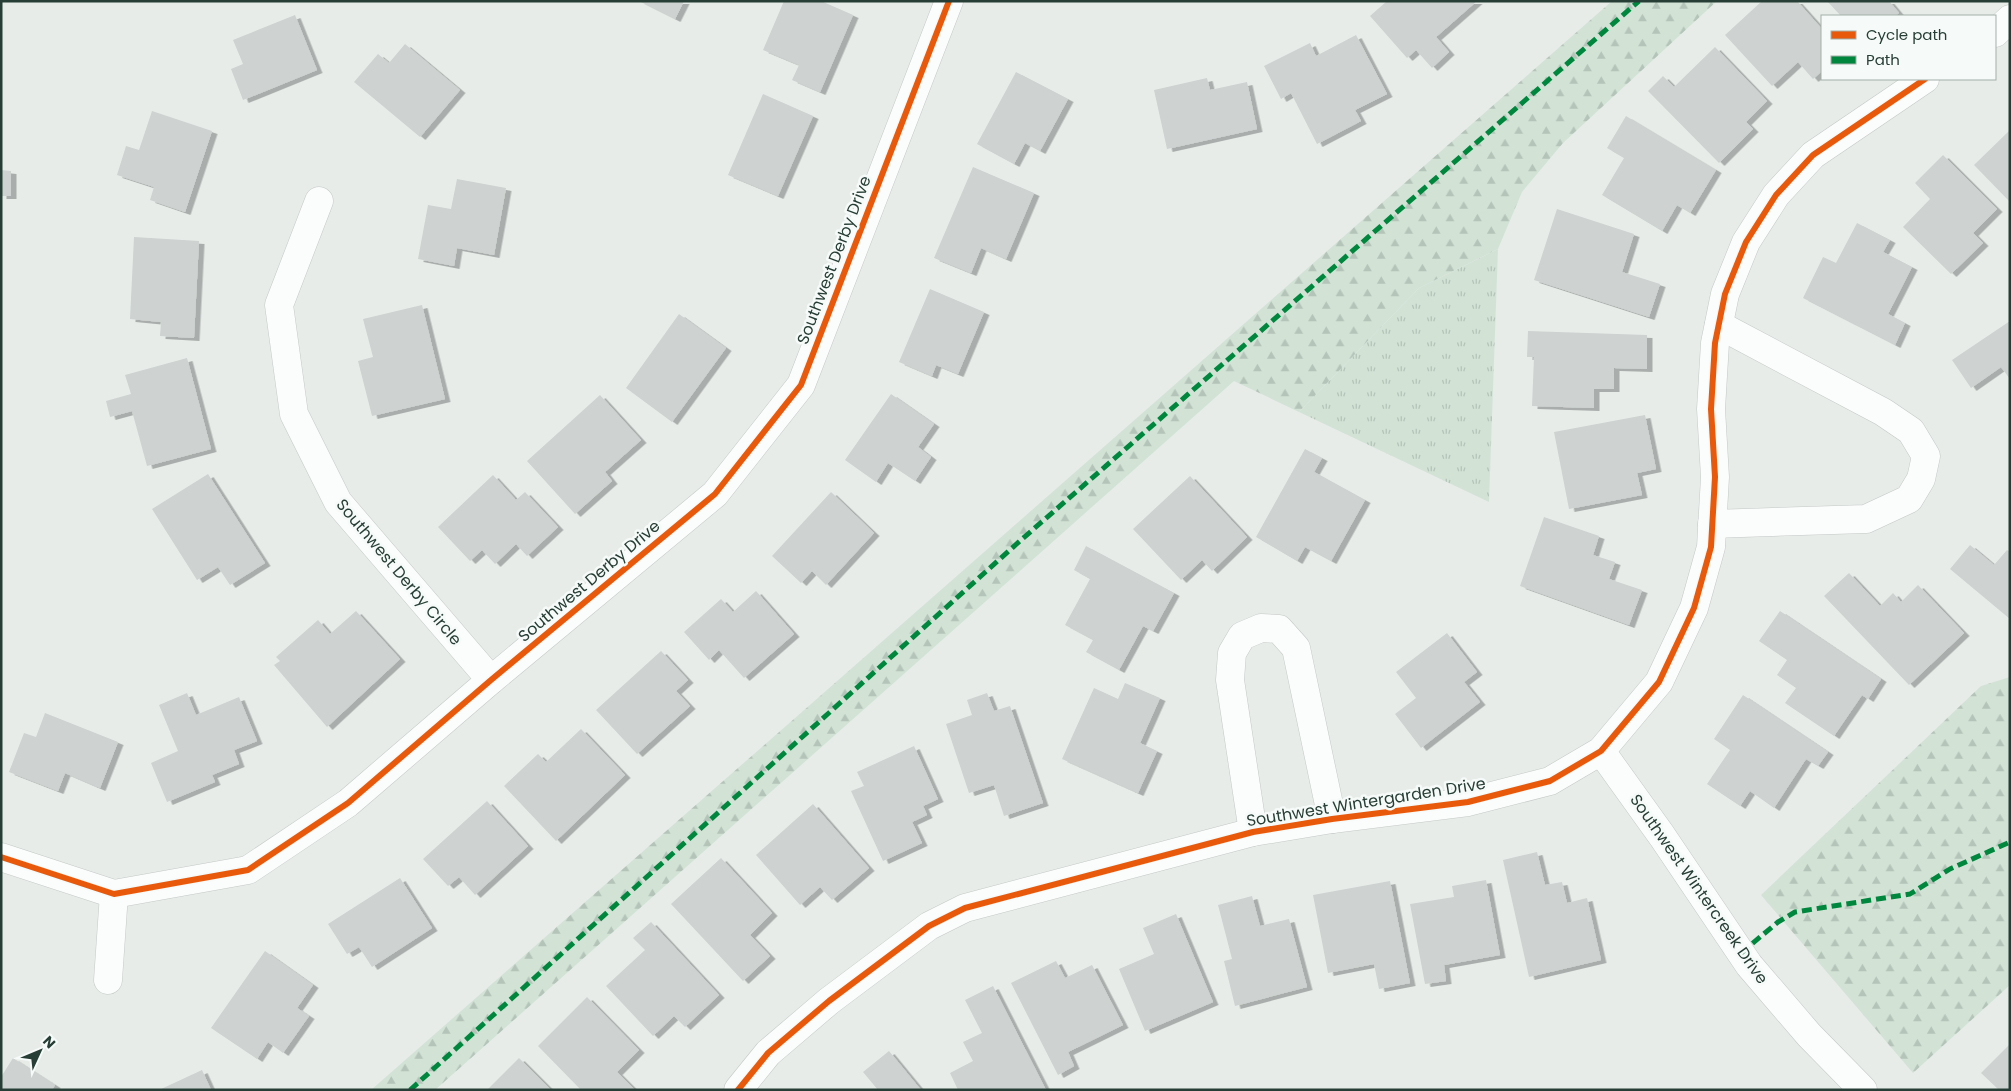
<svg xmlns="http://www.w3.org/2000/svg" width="2011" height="1091" viewBox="0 0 2011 1091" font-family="Poppins,sans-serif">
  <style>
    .grass { fill: url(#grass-tufts) }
    .forest { fill: url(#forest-firs) }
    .building { fill: #ced3d1; filter: url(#shadow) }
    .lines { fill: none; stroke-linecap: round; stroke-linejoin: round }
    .street-casing { stroke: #c4c9c6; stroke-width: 29 }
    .street { stroke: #fbfcfc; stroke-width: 28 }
    .quiet { stroke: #00873e; stroke-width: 5; stroke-dasharray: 10 5; stroke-linecap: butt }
    .cycleway-casing { stroke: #f6faf8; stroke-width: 9 }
    .cycleway { stroke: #e8590c; stroke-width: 6 }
    .labels { text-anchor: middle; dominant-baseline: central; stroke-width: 5; stroke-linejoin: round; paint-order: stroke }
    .street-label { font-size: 16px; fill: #263e35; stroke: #f6faf8 }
  </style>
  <defs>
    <pattern id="grass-tufts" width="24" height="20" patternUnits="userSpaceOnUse" patternTransform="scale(1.25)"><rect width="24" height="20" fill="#d2e3d6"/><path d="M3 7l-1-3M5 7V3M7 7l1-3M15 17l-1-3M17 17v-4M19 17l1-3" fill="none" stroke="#b4c4b8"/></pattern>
    <pattern id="forest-firs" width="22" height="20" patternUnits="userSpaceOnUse" patternTransform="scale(1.25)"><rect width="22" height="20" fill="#d2e3d6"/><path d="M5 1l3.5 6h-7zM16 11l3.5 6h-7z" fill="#b4c4b8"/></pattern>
    <filter id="shadow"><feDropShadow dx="5.5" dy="3" stdDeviation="0" flood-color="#0004"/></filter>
  </defs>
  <rect width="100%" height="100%" fill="#e7ece9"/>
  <path class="grass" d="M1498,249L1489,502L1299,412L1419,288Z"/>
  <g class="forest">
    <path d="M1612,1H1717L1563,143L1522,192L1498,249L1419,288L1299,412L1234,381L435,1090H371Z"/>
    <path d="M2010,677V985L1913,1073L1761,895L1981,686Z"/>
  </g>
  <g class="building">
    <path d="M639,1H684L675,19Z"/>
    <path d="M784,1H821L853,15L820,92L792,80L799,65L763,50Z"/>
    <path d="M1387,1H1477L1436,37L1449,52L1432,68L1416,50L1407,58L1370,16Z"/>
    <path d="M1762,1H1797L1822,29V71L1813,79L1798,62L1772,86L1725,35Z"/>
    <path d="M1827,1H1889L1899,13L1895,16H1841Z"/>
    <path d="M295,15L317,70L243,100L231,69L243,64L233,40Z"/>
    <path d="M1356,35L1387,94L1355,110L1361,121L1317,144L1291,93L1281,99L1264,66L1310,43L1316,56Z"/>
    <path d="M405,44L460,90L420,137L354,82L378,54L389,63Z"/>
    <path d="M1715,47L1767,101L1746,122L1753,129L1719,163L1648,91L1663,76L1674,87Z"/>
    <path d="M1016,72L1068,99L1040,151L1025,143L1014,164L977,144Z"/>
    <path d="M1207,78L1210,90L1247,82L1257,129L1167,149L1154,90Z"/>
    <path d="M763,94L813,116L778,196L728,175Z"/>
    <path d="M152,111L212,131L185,212L150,200L154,187L117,175L126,146L139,150Z"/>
    <path d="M1626,116L1716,170L1690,213L1677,205L1662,231L1602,195L1624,158L1607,148Z"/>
    <path d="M2010,130V202L1974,165Z"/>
    <path d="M1943,155L1997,209L1973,233L1983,243L1951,274L1903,227L1930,199L1915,183Z"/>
    <path d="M973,167L1034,193L1006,259L981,248L971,273L934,258Z"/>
    <path d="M1,170L11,171V196H1Z"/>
    <path d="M457,179L506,188L494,255L457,248L454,266L418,259L428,205L451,209Z"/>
    <path d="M1557,209L1634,234L1622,272L1660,284L1649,317L1534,280Z"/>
    <path d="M1857,223L1890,240L1883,252L1912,267L1888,314L1905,323L1895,345L1803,298L1823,257L1836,263Z"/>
    <path d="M134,237L199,241L194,338L160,336L161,322L130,319Z"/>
    <path d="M930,289L984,312L958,374L936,365L932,376L899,362Z"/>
    <path d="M422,305L445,399L372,416L358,361L373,357L363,319Z"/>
    <path d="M679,314L726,348L672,422L626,388Z"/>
    <path d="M2010,321V379L2001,367L1971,388L1952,360Z"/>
    <path d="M1528,331L1647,335V369L1614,368V389H1594V408L1532,406L1534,357H1527Z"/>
    <path d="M187,358L211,449L147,466L132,411L110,417L106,401L131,394L125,375Z"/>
    <path d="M891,394L934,424L918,447L931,457L915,481L888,463L876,482L845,460Z"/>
    <path d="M600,395L641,440L605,472L612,481L575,514L527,461Z"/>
    <path d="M1645,415L1656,469L1637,473L1642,495L1569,509L1554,432Z"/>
    <path d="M1305,449L1322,458L1314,472L1365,500L1331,561L1305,547L1297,561L1256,537Z"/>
    <path d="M208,474L265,563L230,585L218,567L197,580L152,509Z"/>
    <path d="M493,475L516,500L525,492L558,527L527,556L516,544L495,564L482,550L470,561L438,527Z"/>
    <path d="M1190,476L1247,537L1212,571L1202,560L1181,580L1133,529Z"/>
    <path d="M831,492L874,533L826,585L812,571L801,583L772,556Z"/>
    <path d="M1544,517L1599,536L1593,555L1615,562L1609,579L1642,590L1629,625L1520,586Z"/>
    <path d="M1970,545L1994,565L2007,550L2010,552V619L1950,569Z"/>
    <path d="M1086,546L1174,593L1153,631L1143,626L1119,670L1086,652L1093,640L1065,625L1090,579L1074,570Z"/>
    <path d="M1849,573L1880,606L1893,593L1901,602L1918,585L1964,633L1909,685L1824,596Z"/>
    <path d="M756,591L794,634L744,678L719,650L709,660L684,632L721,599L733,612Z"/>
    <path d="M356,611L400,659L327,727L274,665L280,661L276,657L318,620L330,634Z"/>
    <path d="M1780,611L1881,679L1868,699L1862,695L1834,736L1785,703L1796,688L1777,675L1787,660L1759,641Z"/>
    <path d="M1447,633L1477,672L1464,682L1480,702L1421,748L1395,714L1416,698L1396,672Z"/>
    <path d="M661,651L688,680L676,691L690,706L637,754L596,710Z"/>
    <path d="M1125,683L1160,698L1140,743L1157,751L1138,793L1062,759L1094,688L1118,699Z"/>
    <path d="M187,693L196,715L239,697L257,741L234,750L239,764L212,775L215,782L167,802L151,763L178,751L159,705Z"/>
    <path d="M987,693L994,711L1010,706L1043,803L1004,816L994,785L969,793L946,724L972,715L967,700Z"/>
    <path d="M1743,695L1828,752L1818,766L1806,759L1774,808L1750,791L1740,806L1707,784L1730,750L1714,739Z"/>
    <path d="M45,713L118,742L100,788L65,773L58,791L9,772L24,733L36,737Z"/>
    <path d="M581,729L625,775L556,841L504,786L538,754L546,762Z"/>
    <path d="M914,746L938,799L923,806L927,815L912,822L922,843L883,861L851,791L864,786L857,772Z"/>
    <path d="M487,801L528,846L475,895L459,877L448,886L423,859Z"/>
    <path d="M813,804L869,868L832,900L820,887L800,905L756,855Z"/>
    <path d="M1537,852L1545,885L1562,882L1567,903L1587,898L1601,960L1529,977L1503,860Z"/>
    <path d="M721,858L772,913L750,935L770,956L743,981L671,904Z"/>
    <path d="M400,878L432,928L372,967L359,947L347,954L328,924Z"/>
    <path d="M1486,880L1500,955L1444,965L1446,981L1425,984L1410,904L1454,897L1452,886Z"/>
    <path d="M1390,881L1410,983L1379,989L1374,964L1328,973L1313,895Z"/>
    <path d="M1252,896L1260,926L1289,919L1307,987L1235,1006L1224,961L1232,959L1218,905Z"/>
    <path d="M1176,914L1213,1002L1145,1031L1119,969L1154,954L1143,928Z"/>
    <path d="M651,922L719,995L685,1027L674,1016L653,1036L606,986L645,950L633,938Z"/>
    <path d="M265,951L313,985L297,1008L309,1016L283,1053L268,1042L257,1059L211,1028Z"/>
    <path d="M1056,961L1065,978L1092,965L1123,1025L1068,1052L1074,1066L1058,1075L1011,983Z"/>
    <path d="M993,986L1046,1090H958L950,1073L973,1061L963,1042L982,1033L965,1000Z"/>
    <path d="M587,997L639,1050L617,1072L635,1090H581L538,1046Z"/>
    <path d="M2010,1044V1090H1999L1981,1073Z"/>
    <path d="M889,1051L921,1090H878L863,1072Z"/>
    <path d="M13,1058L55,1085L52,1090H1V1077Z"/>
    <path d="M519,1058L551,1090H487Z"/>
    <path d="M202,1070L211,1090H159Z"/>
  </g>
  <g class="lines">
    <defs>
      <g id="street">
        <path d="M1995,33L2010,19"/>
        <path d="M319,201L279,305L294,414L338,502L491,680"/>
        <path d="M1712,524L1866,519L1909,499L1921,479L1926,456L1911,431L1883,412L1719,325"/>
        <path d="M1601,751L1662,836L1749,965L1809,1035L1863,1090"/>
        <path d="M1253,832L1230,680L1232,653L1242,636L1261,628L1279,629L1296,648L1332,819"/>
        <path d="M1,857L114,894L248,870L348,803L491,680L715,494L801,385L949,1"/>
        <path d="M108,980L114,894"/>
        <path d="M738,1090L768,1053L829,1001L929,926L965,908L1253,832L1332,819L1468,802L1550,781L1601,751L1659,682L1694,608L1711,547L1715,477L1711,409L1715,343L1725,294L1746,242L1776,195L1813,155L1925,79"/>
      </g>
    </defs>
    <use href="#street" class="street-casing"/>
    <use href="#street" class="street"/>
    <g class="quiet">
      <path d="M1741,953L1778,922L1795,912L1910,894L1950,869L2010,842"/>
      <path d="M410,1090L1021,540L1639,1"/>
    </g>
    <defs>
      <g id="cycleway">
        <path d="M1,857L114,894L248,870L348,803L491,680L715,494L801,385L949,1"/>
        <path d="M738,1090L768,1053L829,1001L929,926L965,908L1253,832L1332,819L1468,802L1550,781L1601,751L1659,682L1694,608L1711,547L1715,477L1711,409L1715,343L1725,294L1746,242L1776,195L1813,155L1925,79"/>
      </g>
    </defs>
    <use href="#cycleway" class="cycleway-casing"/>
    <use href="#cycleway" class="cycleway"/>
  </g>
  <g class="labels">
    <g class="street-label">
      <text transform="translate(834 260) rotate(-69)">Southwest Derby Drive</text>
      <text transform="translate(399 572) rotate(50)">Southwest Derby Circle</text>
      <text transform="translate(589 581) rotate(-40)">Southwest Derby Drive</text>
      <text transform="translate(1366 802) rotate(-9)">Southwest Wintergarden Drive</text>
      <text transform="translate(1699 889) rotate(55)">Southwest Wintercreek Drive</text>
    </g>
  </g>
  <rect width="2011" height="1091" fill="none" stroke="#263e35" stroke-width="5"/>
  <rect x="1821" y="15" width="175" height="65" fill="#f6faf8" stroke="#a3afaa"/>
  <rect x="1831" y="31" width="25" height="8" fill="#e8590c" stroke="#a3afaa"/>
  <text x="1866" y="40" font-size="15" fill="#263e35">Cycle path</text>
  <rect x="1831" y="56" width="25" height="8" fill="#00873e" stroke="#a3afaa"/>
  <text x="1866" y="65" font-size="15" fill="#263e35">Path</text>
  <g transform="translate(40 1051) rotate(46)" stroke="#f6faf8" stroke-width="4" paint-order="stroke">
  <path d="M0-4L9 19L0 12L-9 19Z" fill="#263e35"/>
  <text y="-8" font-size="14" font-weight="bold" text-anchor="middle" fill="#263e35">N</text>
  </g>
</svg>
